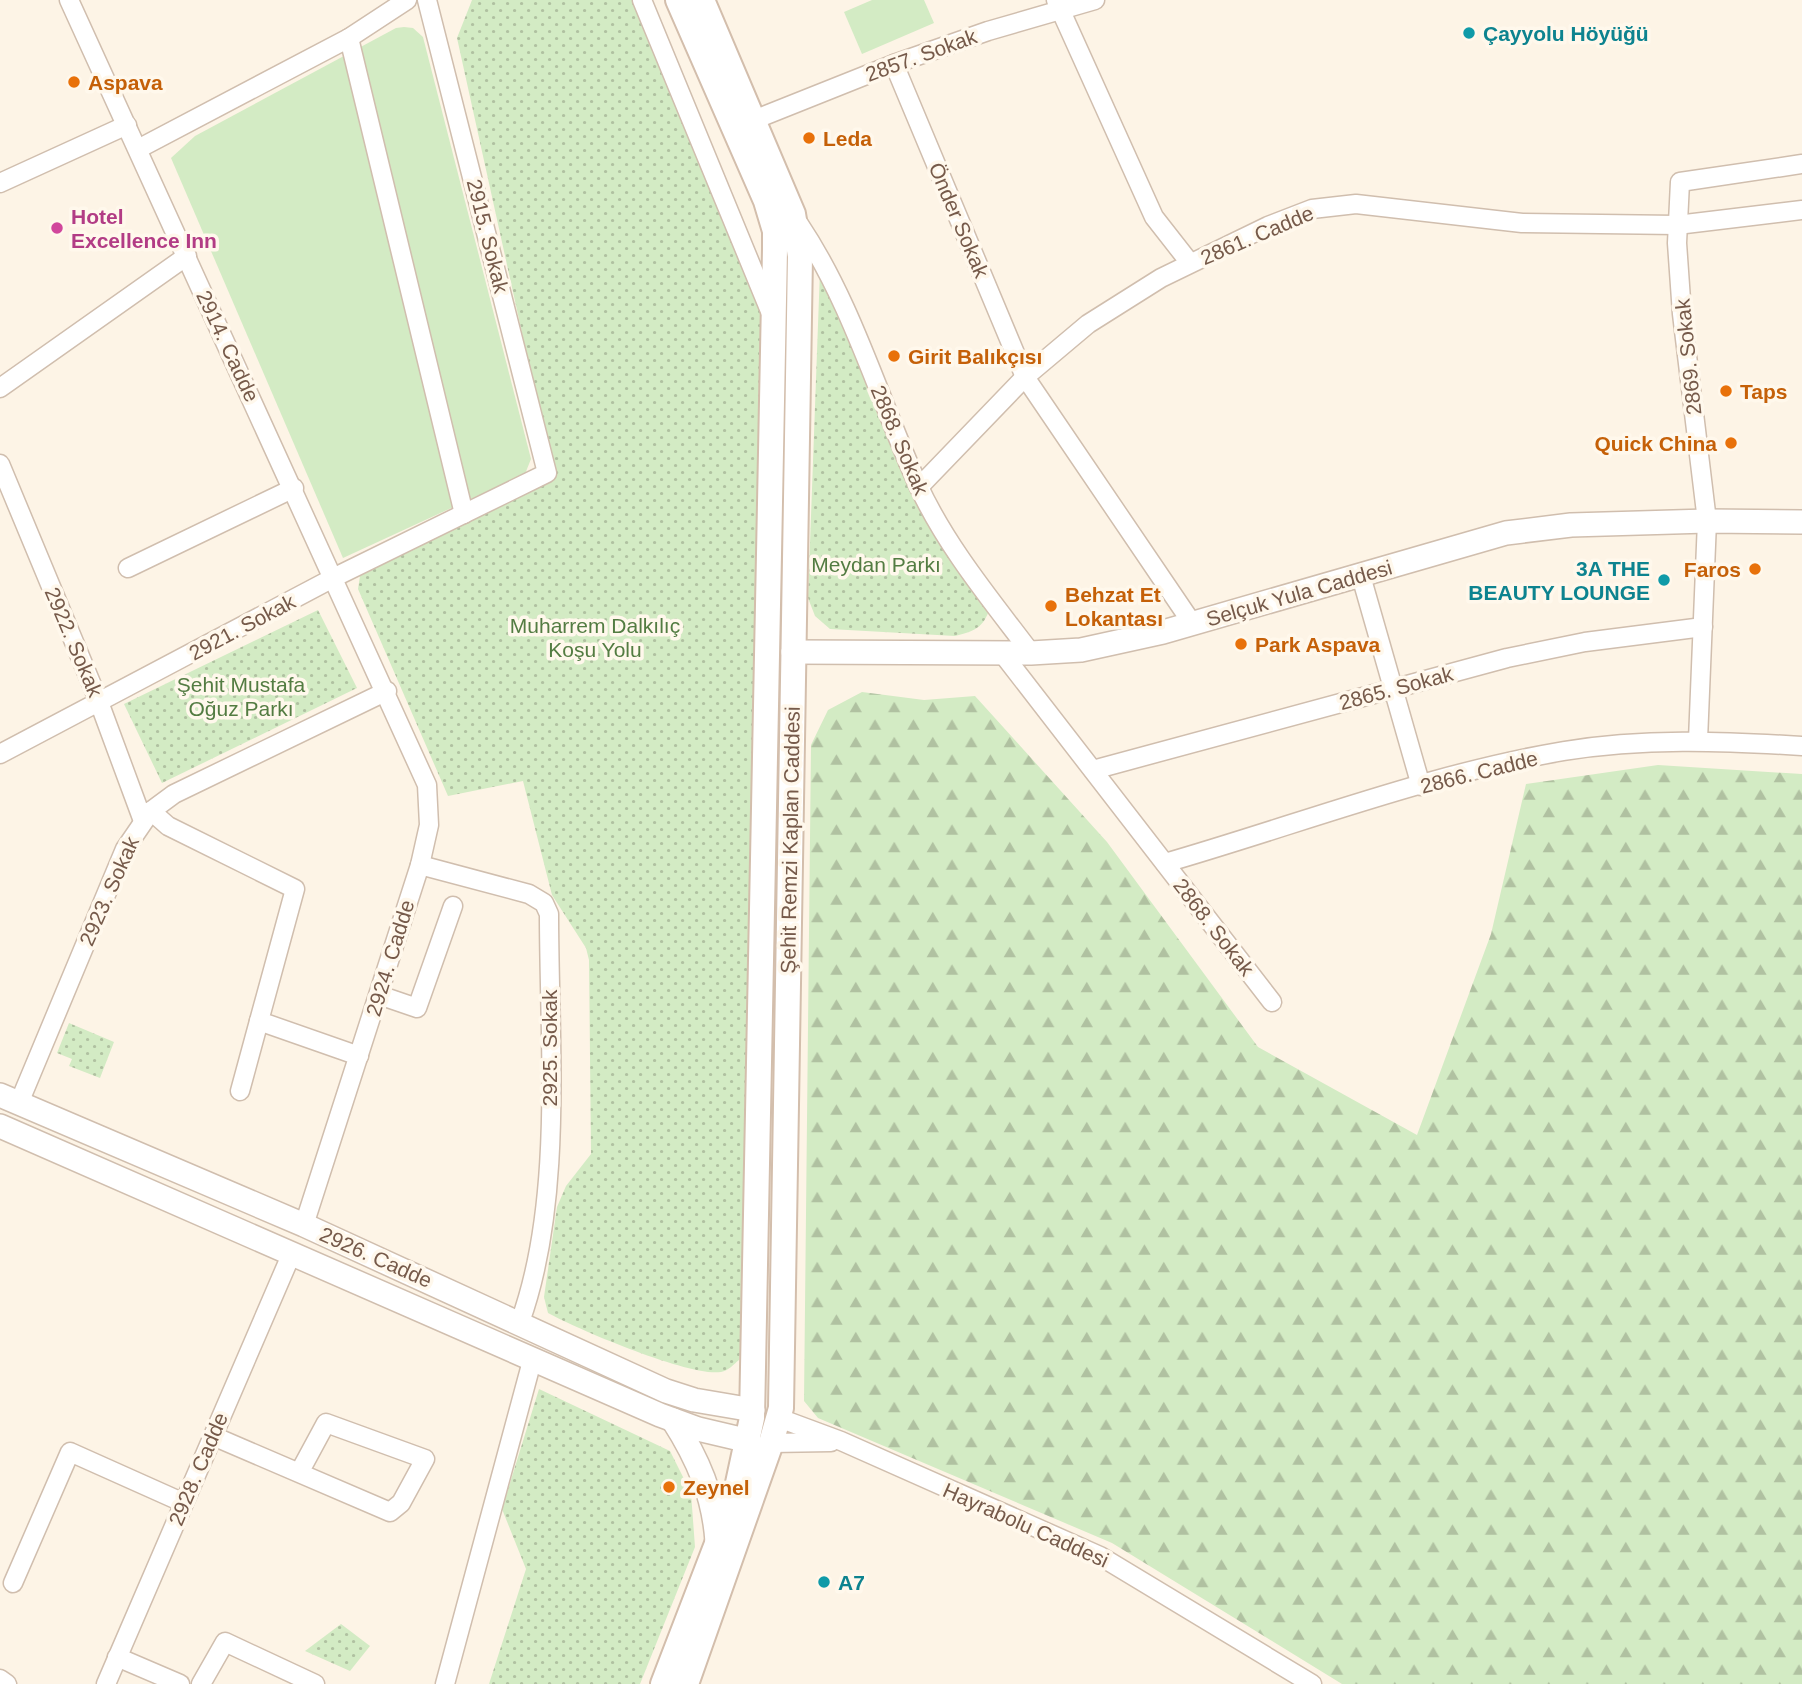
<svg xmlns="http://www.w3.org/2000/svg" width="1802" height="1684" viewBox="0 0 1802 1684" font-family="Helvetica,sans-serif">
  <style>
    .grass { fill: #d3ebc4 }
    .forest { fill: url(#forest-firs) }
    .park { fill: url(#park-dots) }
    .lines { fill: none; stroke-linecap: round; stroke-linejoin: round }
    .minor-casing { stroke: #d0beae; stroke-width: 21 }
    .tertiary-casing { stroke: #d0beae; stroke-width: 26 }
    .secondary-casing { stroke: #d3beac; stroke-width: 28 }
    .minor { stroke: #fff; stroke-width: 18 }
    .tertiary { stroke: #fff; stroke-width: 23 }
    .secondary { stroke: #fff; stroke-width: 24 }
    .culture-dot { fill: #0f9aa8; stroke: #fff8ec; stroke-width: 2.5 }
    .food-dot { fill: #e8710a; stroke: #fff8ec; stroke-width: 2.5 }
    .hotel-dot { fill: #d1479c; stroke: #fff8ec; stroke-width: 2.5 }
    .labels { text-anchor: middle; dominant-baseline: central; stroke-width: 7; stroke-linejoin: round; paint-order: stroke }
    .culture-label { font-size: 21px; font-weight: bold; fill: #0d838f; stroke: #fff8ec; text-anchor: start }
    .street-label { font-size: 21px; fill: #765a4a; stroke: #fff8ec }
    .food-label { font-size: 21px; font-weight: bold; fill: #c56008; stroke: #fff8ec; text-anchor: start }
    .hotel-label { font-size: 21px; font-weight: bold; fill: #b23c85; stroke: #fff8ec; text-anchor: start }
    .park-label { font-size: 21px; fill: #537c42; stroke: #fff8ec }
  </style>
  <defs>
    <pattern id="forest-firs" width="22" height="20" patternUnits="userSpaceOnUse" patternTransform="scale(1.75)"><rect width="22" height="20" fill="#d3ebc4"/><path d="M5 1l3.5 6h-7zM16 11l3.5 6h-7z" fill="#b0c1a1"/></pattern>
    <pattern id="park-dots" width="8" height="8" patternUnits="userSpaceOnUse" patternTransform="scale(1.75)"><rect width="8" height="8" fill="#d3ebc4"/><path d="M2 2h.1M6 6h.1" fill="none" stroke="#b0c1a1" stroke-width="1.8" stroke-linecap="round"/></pattern>
  </defs>
  <rect width="100%" height="100%" fill="#fdf4e6"/>
  <g class="grass">
    <path d="M872,0H924L934,23L862,54L844,12Z"/>
    <path d="M404,27L413,28L423,37L531,459L525,474L343,558L171,158L195,136L396,28Z"/>
  </g>
  <path class="forest" d="M862,692L924,700L975,696L1107,842L1258,1047L1417,1135L1491,934L1526,784L1658,765L1802,774V1684H1342L1112,1543L818,1418L804,1401L811,745L828,710Z"/>
  <g class="park">
    <path d="M472,0H633L685,118L763,319L754,658L760,775L744,1328L739,1360C734,1364 728,1371 721,1372C690,1377 579,1330 548,1313L544,1297L557,1207L566,1186L591,1154L589,960L586,948L552,895L523,781L448,796L358,589L360,576L554,478L457,38Z"/>
    <path d="M820,270L887,427L991,604C985,626 977,631 955,636L830,629L815,616L808,598Z"/>
    <path d="M318,610L357,688L162,783L124,704Z"/>
    <path d="M69,1023L114,1042L100,1078L69,1066L72,1059L57,1053Z"/>
    <path d="M539,1389L670,1451L691,1493L695,1547L640,1684H489L526,1569L502,1509Z"/>
    <path d="M341,1624L370,1646L350,1671L305,1651Z"/>
  </g>
  <g class="lines">
    <defs>
      <g id="minor">
        <path d="M69,0L427,785L429,825L420,865L304,1225"/>
        <path d="M642,0L770,311"/>
        <path d="M1056,0L1154,217L1190,263"/>
        <path d="M349,38L464,514"/>
        <path d="M894,64L1025,377L1192,623"/>
        <path d="M751,121L894,64L988,31L1095,0"/>
        <path d="M138,149L349,38L407,0"/>
        <path d="M0,183L127,125"/>
        <path d="M799,224C852,303 879,399 918,485C946,546 991,600 1031,653"/>
        <path d="M0,388L187,256"/>
        <path d="M0,464L99,702L143,821"/>
        <path d="M919,487L1025,377L1088,324L1161,278L1268,226L1312,209L1356,204L1522,223L1677,225L1802,210"/>
        <path d="M128,568L294,488"/>
        <path d="M1361,576L1421,786"/>
        <path d="M1002,653L1272,1002"/>
        <path d="M1698,740L1707,521L1682,314L1677,243L1680,182L1802,164"/>
        <path d="M0,754L335,577L547,473L427,0"/>
        <path d="M1093,770L1507,658L1585,642L1703,627"/>
        <path d="M151,811L168,826L295,889L259,1021L359,1056"/>
        <path d="M1165,863C1297,825 1428,774 1564,751C1643,738 1722,741 1802,746"/>
        <path d="M420,865L529,894L544,903L549,914C549,1044 564,1200 520,1322"/>
        <path d="M379,995L417,1008L453,906"/>
        <path d="M240,1091L259,1021"/>
        <path d="M19,1103L125,849L151,811L174,794L387,691"/>
        <path d="M779,1418L841,1441L1100,1556L1312,1684"/>
        <path d="M213,1436L390,1512L401,1503L425,1459L326,1423L299,1473"/>
        <path d="M771,1443L831,1442"/>
        <path d="M13,1583L70,1452L184,1503"/>
        <path d="M117,1657L180,1684"/>
        <path d="M0,1679L7,1684"/>
        <path d="M106,1684L291,1255"/>
        <path d="M201,1684L225,1642L315,1684"/>
        <path d="M445,1684L532,1361"/>
      </g>
      <g id="tertiary">
        <path d="M793,652L1031,653L1081,650L1163,632L1506,533L1571,525L1707,521L1802,522"/>
        <path d="M0,1095L304,1225L666,1391L694,1400L753,1410"/>
        <path d="M0,1126L660,1415L698,1429L749,1441"/>
        <path d="M673,1420C698,1459 714,1496 717,1542"/>
      </g>
      <g id="secondary">
        <path d="M663,1684L735,1497L752,1418L775,249V231L766,201L678,0"/>
        <path d="M686,1684L771,1443L781,1408L800,256L793,214L702,0"/>
      </g>
    </defs>
    <use href="#minor" class="minor-casing"/>
    <use href="#tertiary" class="tertiary-casing"/>
    <use href="#secondary" class="secondary-casing"/>
    <use href="#minor" class="minor"/>
    <use href="#tertiary" class="tertiary"/>
    <use href="#secondary" class="secondary"/>
  </g>
  <g class="culture-dot">
    <circle cx="1469" cy="33" r="7"/>
    <circle cx="1664" cy="580" r="7"/>
    <circle cx="824" cy="1582" r="7"/>
  </g>
  <g class="food-dot">
    <circle cx="74" cy="82" r="7"/>
    <circle cx="809" cy="138" r="7"/>
    <circle cx="894" cy="356" r="7"/>
    <circle cx="1726" cy="391" r="7"/>
    <circle cx="1731" cy="443" r="7"/>
    <circle cx="1755" cy="569" r="7"/>
    <circle cx="1051" cy="606" r="7"/>
    <circle cx="1241" cy="644" r="7"/>
    <circle cx="669" cy="1487" r="7"/>
  </g>
  <circle class="hotel-dot" cx="57" cy="228" r="7"/>
  <g class="labels">
    <g class="culture-label">
      <text x="1483" y="33">Çayyolu Höyüğü</text>
      <text x="1650" y="568" text-anchor="end">3A THE<tspan x="1650" dy="24">BEAUTY LOUNGE</tspan></text>
      <text x="838" y="1582">A7</text>
    </g>
    <g class="street-label">
      <text transform="translate(921 55) rotate(-20)">2857. Sokak</text>
      <text transform="translate(959 220) rotate(67)">Önder Sokak</text>
      <text transform="translate(1257 235) rotate(-23)">2861. Cadde</text>
      <text transform="translate(488 236) rotate(76)">2915. Sokak</text>
      <text transform="translate(228 346) rotate(65)">2914. Cadde</text>
      <text transform="translate(1688 357) rotate(-96)">2869. Sokak</text>
      <text transform="translate(900 440) rotate(67)">2868. Sokak</text>
      <text transform="translate(1299 593) rotate(-16)">Selçuk Yula Caddesi</text>
      <text transform="translate(242 627) rotate(-28)">2921. Sokak</text>
      <text transform="translate(74 642) rotate(67)">2922. Sokak</text>
      <text transform="translate(1396 688) rotate(-15)">2865. Sokak</text>
      <text transform="translate(1479 772) rotate(-14)">2866. Cadde</text>
      <text transform="translate(790 840) rotate(-89)">Şehit Remzi Kaplan Caddesi</text>
      <text transform="translate(109 891) rotate(-66)">2923. Sokak</text>
      <text transform="translate(1214 927) rotate(52)">2868. Sokak</text>
      <text transform="translate(390 958) rotate(-73)">2924. Cadde</text>
      <text transform="translate(549 1048) rotate(-90)">2925. Sokak</text>
      <text transform="translate(376 1257) rotate(24)">2926. Cadde</text>
      <text transform="translate(198 1469) rotate(-67)">2928. Cadde</text>
      <text transform="translate(1026 1525) rotate(24)">Hayrabolu Caddesi</text>
    </g>
    <g class="food-label">
      <text x="88" y="82">Aspava</text>
      <text x="823" y="138">Leda</text>
      <text x="908" y="356">Girit Balıkçısı</text>
      <text x="1740" y="391">Taps</text>
      <text x="1717" y="443" text-anchor="end">Quick China</text>
      <text x="1741" y="569" text-anchor="end">Faros</text>
      <text x="1065" y="594">Behzat Et<tspan x="1065" dy="24">Lokantası</tspan></text>
      <text x="1255" y="644">Park Aspava</text>
      <text x="683" y="1487">Zeynel</text>
    </g>
    <g class="hotel-label">
      <text x="71" y="216">Hotel<tspan x="71" dy="24">Excellence Inn</tspan></text>
    </g>
    <g class="park-label">
      <text x="876" y="564">Meydan Parkı</text>
      <text x="595" y="625">Muharrem Dalkılıç<tspan x="595" dy="24">Koşu Yolu</tspan></text>
      <text x="241" y="684">Şehit Mustafa<tspan x="241" dy="24">Oğuz Parkı</tspan></text>
    </g>
  </g>
</svg>
